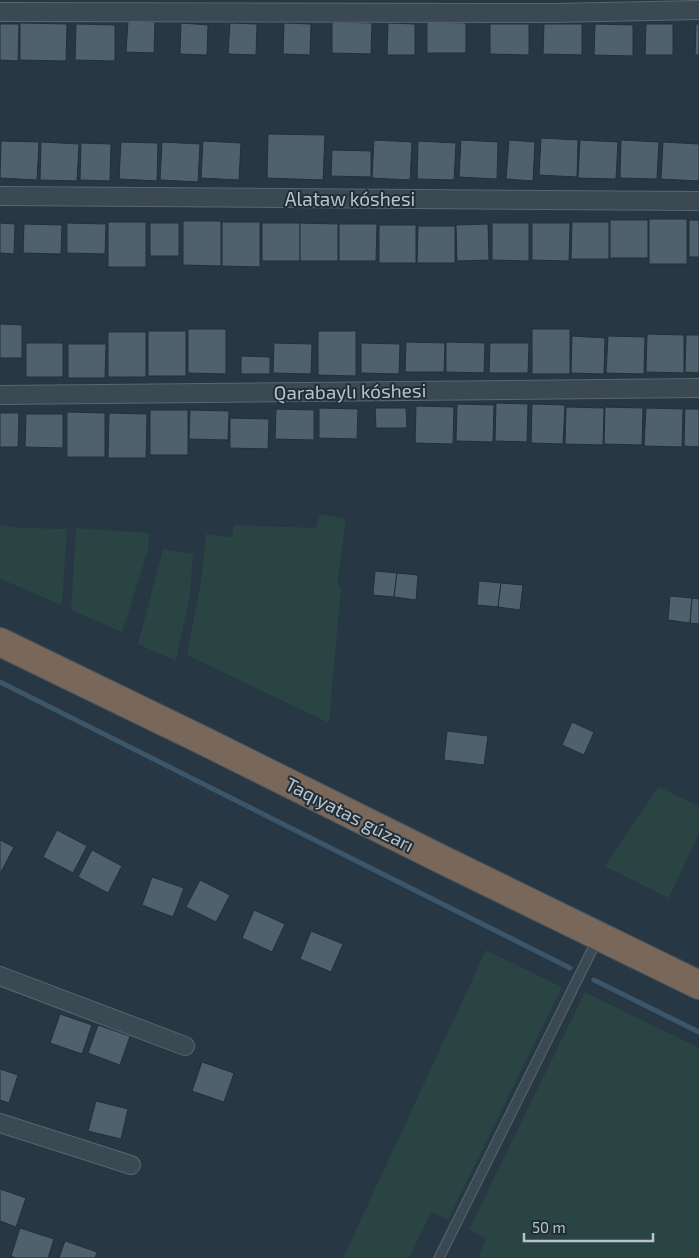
<svg xmlns="http://www.w3.org/2000/svg" width="699" height="1258" viewBox="0 0 699 1258" font-family="'Exo 2',sans-serif">
  <style>
    .grass { fill: #294443 }
    .lines { fill: none; stroke-linecap: round; stroke-linejoin: round }
    .stream { stroke: #3b566a; stroke-width: 5 }
    .building { fill: #50616e; stroke: #22303a }
    .lane-casing { stroke: #5a6670; stroke-width: 11 }
    .street-casing { stroke: #5a6670; stroke-width: 20 }
    .highway-casing { stroke: #46535d; stroke-width: 30 }
    .lane { stroke: #3b4953; stroke-width: 9 }
    .street { stroke: #3b4953; stroke-width: 18 }
    .highway { stroke: #796759; stroke-width: 28 }
    .labels { text-anchor: middle; dominant-baseline: central; stroke-width: 4; stroke-linejoin: round; paint-order: stroke }
    .street-label { font-size: 19px; fill: #b9c3cc; stroke: #202e38 }
  </style>
  <rect width="100%" height="100%" fill="#273743"/>
  <g class="grass">
    <path d="M320,514L346,519L337,584L341,588L329,723L187,655L202,575L206,534L232,537L234,525L316,528Z"/>
    <path d="M0,525L23,528L67,529L62,605L0,579Z"/>
    <path d="M76,528L149,533L148,550L122,632L71,610Z"/>
    <path d="M163,549L193,554L190,594L176,661L138,644Z"/>
    <path d="M658,787L699,806V833L669,898L605,866Z"/>
    <path d="M486,950L562,987L448,1220L431,1212L409,1258H343Z"/>
    <path d="M585,992L699,1048V1258H478L486,1239L469,1229Z"/>
  </g>
  <g class="lines">
    <g class="stream">
      <path d="M0,682L570,968"/>
      <path d="M594,980L699,1032"/>
    </g>
  </g>
  <g class="building">
    <path d="M128,21L155,22L154,53L126,52Z"/>
    <path d="M332,22L372,23L371,54L332,53Z"/>
    <path d="M427,22L466,23V53H427Z"/>
    <path d="M20,23L67,24L66,61L20,60Z"/>
    <path d="M181,23L208,25L207,55L180,54Z"/>
    <path d="M230,23L257,24L256,55L228,54Z"/>
    <path d="M284,23L311,24L310,55L283,54Z"/>
    <path d="M388,23L415,24V55H387Z"/>
    <path d="M0,24H19L18,61L0,60Z"/>
    <path d="M76,24L115,25V61L75,60Z"/>
    <path d="M490,24H529V55L490,54Z"/>
    <path d="M544,24H582V55L543,54Z"/>
    <path d="M595,24L633,25V56L594,55Z"/>
    <path d="M646,24H673V55H645Z"/>
    <path d="M696,24H699V55H695Z"/>
    <path d="M268,134L325,135L323,180L267,178Z"/>
    <path d="M541,138L578,140L577,177L539,175Z"/>
    <path d="M374,140L412,142L410,180L372,178Z"/>
    <path d="M461,140L498,142L497,179L459,177Z"/>
    <path d="M509,140L535,142L533,181L506,179Z"/>
    <path d="M580,140L618,142L616,179L578,178Z"/>
    <path d="M621,140L659,142L657,179L620,178Z"/>
    <path d="M1,141L39,142L37,180L0,178Z"/>
    <path d="M203,141L241,143L239,180L201,178Z"/>
    <path d="M418,141L456,143L454,180L417,179Z"/>
    <path d="M41,142L79,144L77,181L40,180Z"/>
    <path d="M121,142L158,143L157,181L119,179Z"/>
    <path d="M162,142L200,144L198,182L160,180Z"/>
    <path d="M663,142L699,144V181L661,179Z"/>
    <path d="M81,143L111,144L110,181L80,180Z"/>
    <path d="M332,150L371,151V177L331,176Z"/>
    <rect x="649" y="219" width="38" height="45"/>
    <rect x="610" y="220" width="38" height="38"/>
    <rect x="689" y="220" width="10" height="37"/>
    <path d="M183,221H221V266L183,265Z"/>
    <rect x="108" y="222" width="38" height="45"/>
    <path d="M222,222H260V267L222,266Z"/>
    <path d="M572,222H609V259H571Z"/>
    <path d="M0,223L15,224L14,254L0,253Z"/>
    <path d="M67,223L106,224L105,254L67,253Z"/>
    <rect x="150" y="223" width="29" height="33"/>
    <rect x="262" y="223" width="38" height="38"/>
    <path d="M300,223L338,224V261H300Z"/>
    <path d="M492,223H529V261L492,260Z"/>
    <path d="M532,223H570L569,261L532,260Z"/>
    <path d="M24,224L62,225L61,254L23,253Z"/>
    <path d="M339,224H377L376,261H339Z"/>
    <path d="M488,224L489,260L457,261L456,225Z"/>
    <rect x="379" y="225" width="37" height="38"/>
    <path d="M418,226H455V263H417Z"/>
    <path d="M0,324L22,325V358H0Z"/>
    <path d="M188,329H226V374L188,373Z"/>
    <rect x="532" y="329" width="38" height="45"/>
    <rect x="148" y="331" width="38" height="45"/>
    <path d="M318,331H356V376L318,375Z"/>
    <rect x="108" y="332" width="38" height="45"/>
    <path d="M647,334L684,335V373L646,372Z"/>
    <path d="M686,335H699V373L685,372Z"/>
    <path d="M572,336L605,338L604,374L571,373Z"/>
    <path d="M608,336L645,337L644,374L606,373Z"/>
    <path d="M406,342L445,343L444,372H405Z"/>
    <path d="M446,342L485,343L484,373L446,372Z"/>
    <rect x="26" y="343" width="37" height="34"/>
    <path d="M274,343L312,344L311,374L273,373Z"/>
    <path d="M361,343L400,344L399,374L361,373Z"/>
    <path d="M490,343H529L528,373H489Z"/>
    <path d="M68,344H106L105,378H68Z"/>
    <path d="M241,356L270,357V374H241Z"/>
    <path d="M496,403L528,404L527,442L495,441Z"/>
    <path d="M457,404L494,405L493,442L456,441Z"/>
    <path d="M532,404L565,405L563,444L531,443Z"/>
    <path d="M416,406L454,407L453,444L415,443Z"/>
    <path d="M566,407L604,408L603,445L565,444Z"/>
    <path d="M605,407L643,408L642,445L604,444Z"/>
    <path d="M319,408L358,409L357,439L319,438Z"/>
    <path d="M375,408H406L407,428H376Z"/>
    <path d="M646,408L683,409L682,447L644,446Z"/>
    <path d="M276,409L314,410V440L275,439Z"/>
    <path d="M685,409H699V447L684,446Z"/>
    <rect x="150" y="410" width="38" height="45"/>
    <path d="M190,410L229,411L228,440L189,439Z"/>
    <path d="M67,412L105,413V457H67Z"/>
    <path d="M0,413H19L18,447H0Z"/>
    <path d="M109,413L147,414L146,458H108Z"/>
    <path d="M26,414H63V448L25,447Z"/>
    <path d="M230,418L269,419L268,449L230,448Z"/>
    <path d="M375,571L397,573L394,597L373,595Z"/>
    <path d="M397,573L418,575L416,600L394,597Z"/>
    <path d="M479,581L501,583L498,607L477,605Z"/>
    <path d="M501,583L523,585L520,610L498,607Z"/>
    <path d="M670,596L692,598L690,623L668,620Z"/>
    <path d="M692,598L699,599V624L690,623Z"/>
    <path d="M572,722L594,732L584,755L562,745Z"/>
    <path d="M447,731L488,736L484,765L444,760Z"/>
    <path d="M57,830L87,846L73,873L43,857Z"/>
    <path d="M0,840L14,847L0,874Z"/>
    <path d="M92,850L122,866L108,893L78,877Z"/>
    <path d="M152,877L184,888L173,917L142,905Z"/>
    <path d="M200,880L230,895L216,922L186,907Z"/>
    <path d="M254,910L285,924L272,952L242,938Z"/>
    <path d="M311,931L343,944L331,972L300,959Z"/>
    <path d="M60,1014L92,1025L82,1054L50,1043Z"/>
    <path d="M98,1025L130,1036L120,1065L88,1053Z"/>
    <path d="M202,1062L234,1073L224,1102L192,1091Z"/>
    <path d="M0,1069L18,1075L9,1103L0,1100Z"/>
    <path d="M96,1101L128,1109L121,1139L88,1131Z"/>
    <path d="M0,1189L26,1198L16,1227L0,1221Z"/>
    <path d="M20,1228L54,1239L48,1258H16L11,1256Z"/>
    <path d="M65,1241L97,1252L95,1258H59Z"/>
  </g>
  <g class="lines">
    <defs>
      <path id="lane" d="M439,1258L598,938"/>
      <g id="street">
        <path d="M0,12L553,13L699,10"/>
        <path d="M0,196L699,201"/>
        <path d="M0,395L699,388"/>
        <path d="M0,976L185,1046"/>
        <path d="M0,1123L131,1165"/>
      </g>
      <path id="highway" d="M0,642L202,740L441,859L699,985"/>
    </defs>
    <use href="#lane" class="lane-casing"/>
    <use href="#street" class="street-casing"/>
    <use href="#highway" class="highway-casing"/>
    <use href="#lane" class="lane"/>
    <use href="#street" class="street"/>
    <use href="#highway" class="highway"/>
  </g>
  <g class="labels">
    <g class="street-label">
      <text x="350" y="198">Alataw kóshesi</text>
      <text transform="translate(350 391) rotate(-1)">Qarabaylı kóshesi</text>
      <text transform="translate(350 814) rotate(27)">Taqıyatas gúzarı</text>
    </g>
  </g>
  <path d="M524 1233v8h129v-8" fill="none" stroke="#b9c3cc" stroke-width="2.5"/>
  <text x="532" y="1233" font-size="15" fill="#b9c3cc" stroke="#202e38" stroke-width="4" paint-order="stroke">50 m</text>
</svg>
